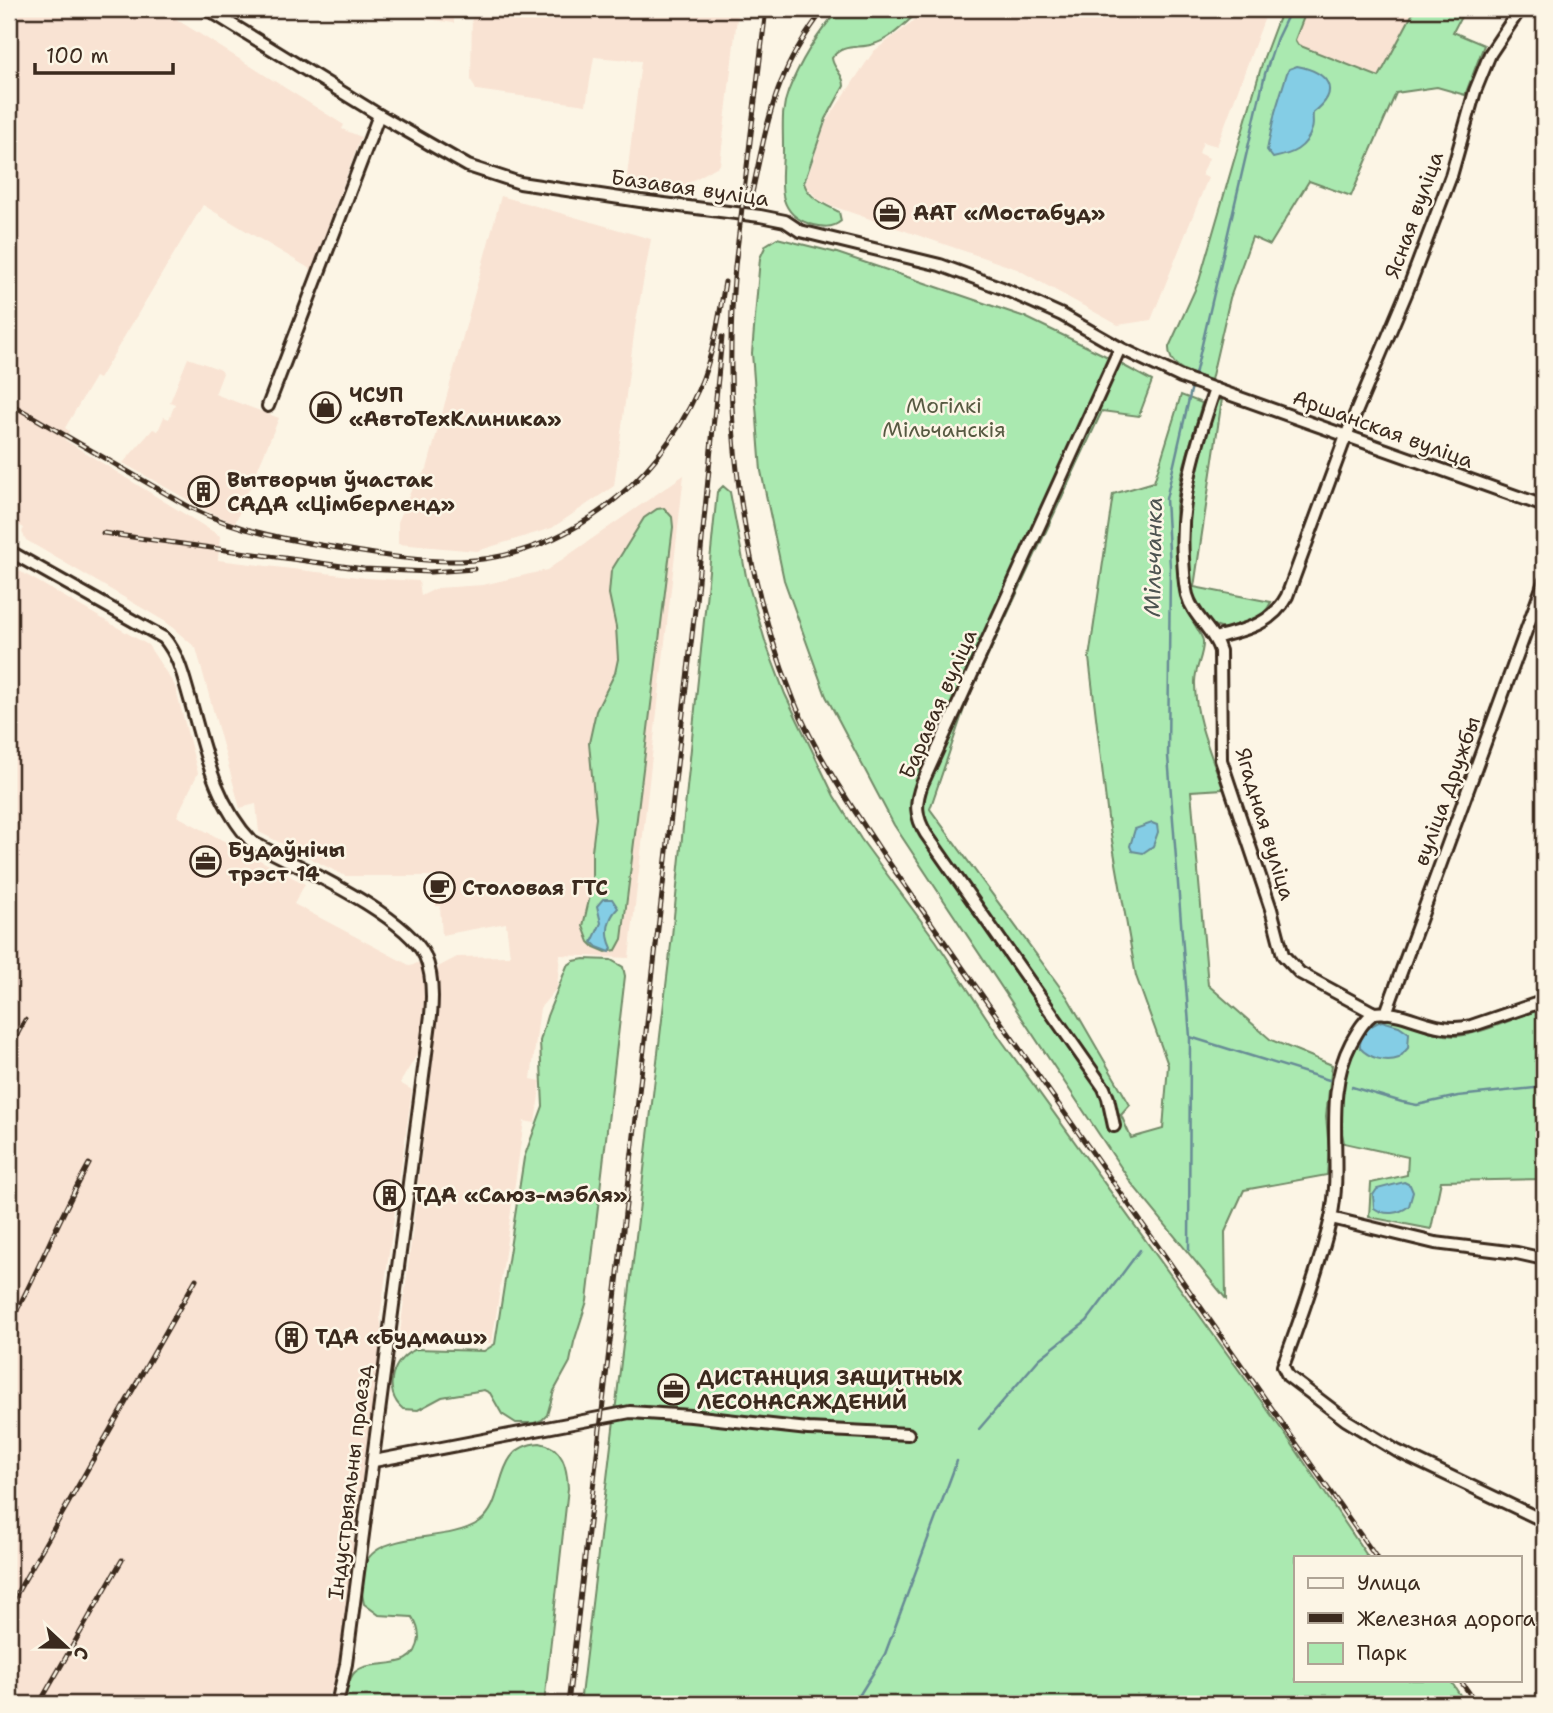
<svg xmlns="http://www.w3.org/2000/svg" width="1553" height="1713" viewBox="0 0 1553 1713" font-family="'Shantell Sans',sans-serif">
  <style>
    .built { fill: #f9e3d3 }
    .green { fill: #aae9b0; stroke: #728a67; stroke-width: 2 }
    .water { fill: #84cde5; stroke: #678c95; stroke-width: 2 }
    .lines { fill: none; stroke-linecap: round; stroke-linejoin: round }
    .stream { stroke: #678c95; stroke-width: 2.5 }
    .minor-casing { stroke: #3b2a1e; stroke-width: 16 }
    .minor { stroke: #fcf5e5; stroke-width: 10 }
    .rail-casing { stroke: #3b2a1e; stroke-width: 5 }
    .rail { stroke: #fcf5e5; stroke-width: 2.5; stroke-dasharray: 8; stroke-linecap: butt }
    .labels { text-anchor: middle; dominant-baseline: central; stroke-width: 5; stroke-linejoin: round; paint-order: stroke }
    .street-label { font-size: 21px; fill: #3b2a1e; stroke: #fcf5e5 }
    .poi-label { font-size: 21px; font-weight: bold; fill: #3b2a1e; stroke: #fcf5e5; text-anchor: start }
    .park-label { font-size: 21px; fill: #575a42; stroke: #fcf5e5 }
    .water-label { font-size: 23px; font-style: italic; fill: #4d5350; stroke: #fcf5e5 }
  </style>
  <rect width="100%" height="100%" fill="#fcf5e5"/>
  <filter id="ink" filterUnits="userSpaceOnUse"><feTurbulence type="fractalNoise" baseFrequency=".0143" numOctaves="2"/><feDisplacementMap in="SourceGraphic" scale="14" xChannelSelector="R" yChannelSelector="G"/><feConvolveMatrix kernelMatrix="1 2 1 2 8 2 1 2 1" color-interpolation-filters="sRGB"/></filter>
  <g filter="url(#ink)">
    <g class="built">
      <path d="M9,9H177L180,11L176,19L344,125L342,129L361,137L312,270L203,205L99,379L95,377L65,428L69,431L65,440L220,536L218,560L367,578L419,581L421,596L437,588L483,585L547,570L684,475L629,958L560,955L557,988L540,1008L531,1079L541,1081L535,1123L524,1121L492,1343L399,1342L438,1017V967L457,957L510,956L506,923L442,935L440,906H436L434,876H345L259,832L256,804L240,808L196,648L166,622L26,540L22,532L24,528L9,520Z"/>
      <path d="M344,9H454V23L428,19Z"/>
      <path d="M472,9H738L720,165L667,195L626,184L641,61L594,57L586,105L476,90L471,80Z"/>
      <path d="M930,9H1268L1217,146L1203,142L1199,153L1209,158L1202,175L1208,178L1151,320L1118,325L1017,269L829,205L817,198L805,185L826,122L874,51Z"/>
      <path d="M1307,9H1415L1379,77L1298,45L1295,40Z"/>
      <path d="M501,196L651,239L635,327L614,486L552,528L477,551L398,544V522L413,486L427,469Z"/>
      <path d="M188,358L219,369L223,373L215,394L279,418L235,523L211,513L123,463L153,429L158,431L164,417L169,419L175,404L170,402Z"/>
      <path d="M9,565L148,645L175,686L198,773L177,816L305,884L294,904L411,966L421,961L424,969L428,990L418,1053L400,1083L412,1090L380,1317L382,1330L359,1526L350,1533L351,1540L356,1544L334,1690L328,1694L326,1704H9Z"/>
    </g>
    <g class="green">
      <path d="M839,9H919L916,14C903,25 891,39 874,44C860,49 842,43 832,58C833,69 844,74 844,86L826,119L804,183C809,199 826,205 839,212L841,221C832,229 822,227 810,224C771,212 784,174 783,145C783,126 781,110 788,92C800,61 818,33 839,9Z"/>
      <path d="M1282,9H1307L1295,40L1298,45L1379,77L1415,9H1465L1453,32L1484,45L1465,95L1437,87L1396,93L1351,196L1309,181L1270,245L1252,237L1230,298L1211,380C1194,374 1168,370 1169,347L1199,281L1264,57Z"/>
      <path d="M777,238L837,253L1025,317L1104,355L1152,381L1139,416L1102,411L966,703L930,809L1068,998L1130,1105L1121,1115L1131,1138L1163,1129L1168,1065L1136,976L1108,818L1089,658L1113,494L1154,482L1181,395L1202,403L1181,476L1176,507L1181,598C1185,612 1202,633 1203,641C1204,656 1194,669 1195,684C1195,720 1212,756 1223,789L1191,791L1208,985L1271,1040L1332,1065L1326,1116L1329,1150L1327,1175L1244,1190L1225,1232L1226,1299L1132,1184L894,825L826,696L784,580L761,471L752,353L760,258L766,245Z"/>
      <path d="M1222,399L1194,587L1271,602C1264,618 1251,624 1234,628C1223,631 1212,626 1205,618C1192,605 1190,586 1189,569C1183,508 1199,458 1217,401Z"/>
      <path d="M723,486L730,492L746,576L766,644L785,694L834,796L861,839L936,941L1002,1041L1290,1441L1368,1557H1296V1680H1450L1466,1704H580L672,936L717,492Z"/>
      <path d="M664,508L672,517L673,527L622,939L616,950L606,952L594,947L589,942L583,926L592,887V851L596,818L589,743L596,711L615,673L618,659L616,627L609,594L611,571L644,518L657,509Z"/>
      <path d="M584,959L611,960L623,967L625,976L587,1301L574,1342L570,1362L554,1391L547,1415L542,1420L534,1423H516L502,1414L490,1393L484,1390L442,1397L418,1410L403,1409C382,1392 392,1357 417,1349L484,1351L495,1344L524,1158L543,1106L540,1041L547,1016L567,966L574,961Z"/>
      <path d="M1544,1008V1179L1441,1181L1431,1229L1369,1217L1371,1183L1407,1175L1408,1157L1344,1143C1343,1136 1340,1128 1340,1121C1337,1095 1350,1021 1383,1019C1404,1017 1429,1037 1457,1036C1482,1034 1518,1016 1544,1008Z"/>
      <path d="M540,1443C563,1447 567,1467 568,1488L544,1704H345C347,1694 347,1680 355,1672C373,1656 415,1676 419,1638C419,1630 417,1624 412,1617L379,1615L364,1604C344,1519 436,1550 479,1522C509,1502 490,1446 540,1443Z"/>
    </g>
    <g class="water">
      <path d="M1297,66C1327,72 1343,90 1313,113C1312,118 1314,124 1312,129C1306,149 1292,154 1273,158L1267,150L1275,112L1287,73L1289,69Z"/>
      <path d="M1152,823L1157,825L1158,832L1153,846L1143,853L1132,851L1130,846L1135,829Z"/>
      <path d="M603,899H612L618,908C607,919 605,934 612,948L610,952L597,947L592,942L601,923L597,906Z"/>
      <path d="M1382,1021L1399,1026L1409,1033L1408,1048L1399,1058C1386,1063 1369,1058 1360,1048C1359,1035 1369,1025 1382,1021Z"/>
      <path d="M1404,1182L1410,1185L1413,1192L1409,1206C1399,1214 1385,1216 1374,1208L1373,1195L1377,1189Z"/>
    </g>
    <g class="lines">
      <g class="stream">
        <path d="M1194,379L1265,74L1277,38L1291,9"/>
        <path d="M1190,1037L1329,1080"/>
        <path d="M1352,1087L1402,1102L1417,1105L1458,1096L1544,1087"/>
        <path d="M1189,1250L1190,1037L1168,756L1170,567L1166,499L1192,386"/>
        <path d="M979,1429L1039,1359L1087,1321L1140,1250"/>
        <path d="M854,1704L885,1654L957,1461"/>
      </g>
      <defs>
        <g id="minor">
          <path d="M207,9L379,115L468,166L520,183L640,201L760,216L785,221L800,231L940,265L1002,288L1062,315L1120,348L1181,377L1544,506"/>
          <path d="M1215,389C1196,445 1179,498 1183,558C1184,570 1184,583 1187,595C1193,617 1214,630 1220,651L1221,760L1271,909L1283,955L1300,973L1374,1013C1408,1009 1432,1035 1471,1026L1544,1001"/>
          <path d="M268,406L379,115"/>
          <path d="M9,551L164,638C180,657 184,680 191,703C205,753 216,804 252,842C296,866 404,913 425,956C433,975 433,995 431,1015L346,1664L337,1704"/>
          <path d="M1214,638C1244,630 1272,625 1287,596L1346,436L1408,289L1451,176L1475,91L1490,54L1520,9"/>
          <path d="M1374,1013C1363,1021 1358,1031 1351,1043C1322,1098 1344,1159 1331,1218C1319,1268 1301,1318 1283,1366L1288,1376L1346,1420L1397,1451L1544,1521"/>
          <path d="M1386,1013L1544,582"/>
          <path d="M1114,1126L1108,1098L1104,1088L926,834C915,816 915,803 922,784L1120,348"/>
          <path d="M1331,1218L1435,1243L1517,1253L1544,1259"/>
          <path d="M374,1461L630,1412L691,1416L808,1429L908,1434"/>
        </g>
      </defs>
      <use href="#minor" class="minor-casing"/>
      <use href="#minor" class="minor"/>
      <defs>
        <g id="rail">
          <path d="M766,9L735,266C722,414 739,565 795,703C815,753 853,809 883,854L1376,1557"/>
          <path d="M752,193C761,153 768,110 785,73C795,50 809,29 824,9"/>
          <path d="M9,403L191,508C242,533 295,541 350,550C386,556 423,562 460,561C565,557 657,483 698,390C713,357 719,318 725,282"/>
          <path d="M103,533L364,569L430,572L474,569"/>
          <path d="M9,1049L25,1020"/>
          <path d="M9,1325C38,1273 59,1216 89,1164"/>
          <path d="M9,1607L196,1279"/>
          <path d="M1460,1680L1477,1704"/>
          <path d="M39,1704L122,1560"/>
          <path d="M568,1704L696,601L722,337"/>
        </g>
      </defs>
      <use href="#rail" class="rail-casing"/>
      <use href="#rail" class="rail"/>
    </g>
  </g>
  <defs>
    <symbol id="office-ring" viewBox="-11 -11 22 22"><circle r="9.5" fill="#fcf5e5" stroke="#3b2a1e" stroke-width="1.5"/><path d="M-6-3h4V-5.5h4V-3h4V5H-6ZM-1-4.5V-3h2v-1.5ZM-6 0V1H6V0Z" fill="#3b2a1e"/></symbol>
    <symbol id="shop-ring" viewBox="-11 -11 22 22"><circle r="9.5" fill="#fcf5e5" stroke="#3b2a1e" stroke-width="1.5"/><path d="M-5-2.5h2.3a2.7 3.5 0 0 1 5.4 0H5L5.5 6h-11ZM-1.5-2.5h3a1.5 2.3 0 0 0-3 0Z" fill="#3b2a1e"/></symbol>
    <symbol id="building-ring" viewBox="-11 -11 22 22"><circle r="9.5" fill="#fcf5e5" stroke="#3b2a1e" stroke-width="1.5"/><path d="M-4-6H4V6H1V3H-1V6H-4ZM-2.5-4.3h1.7v1.8h-1.7ZM.8-4.3h1.7v1.8H.8ZM-2.5-1h1.7V.8h-1.7ZM.8-1h1.7V.8H.8Z" fill="#3b2a1e"/></symbol>
    <symbol id="cafe-ring" viewBox="-11 -11 22 22"><circle r="9.5" fill="#fcf5e5" stroke="#3b2a1e" stroke-width="1.5"/><path d="M-5.5-4.5H6V0H3Q3 3.5 0 3.5H-2.5Q-5.5 3.5-5.5 0ZM3-3.2v2h1.7v-2ZM-6 4.5H4V6H-6Z" fill="#3b2a1e"/></symbol>
  </defs>
  <g fill-rule="evenodd">
    <use href="#office-ring" x="872" y="196" width="35" height="35"/>
    <use href="#shop-ring" x="308" y="390" width="35" height="35"/>
    <use href="#building-ring" x="186" y="474" width="35" height="35"/>
    <use href="#office-ring" x="188" y="844" width="35" height="35"/>
    <use href="#cafe-ring" x="422" y="870" width="35" height="35"/>
    <use href="#building-ring" x="372" y="1178" width="35" height="35"/>
    <use href="#building-ring" x="274" y="1320" width="35" height="35"/>
    <use href="#office-ring" x="656" y="1372" width="35" height="35"/>
  </g>
  <g class="labels">
    <g class="street-label">
      <text transform="translate(690 188) rotate(8)">Базавая вуліца</text>
      <text transform="translate(1414 215) rotate(-70)">Ясная вуліца</text>
      <text transform="translate(1383 429) rotate(20)">Аршанская вуліца</text>
      <text transform="translate(938 704) rotate(-66)">Баравая вуліца</text>
      <text transform="translate(1447 791) rotate(-70)">вуліца Дружбы</text>
      <text transform="translate(1265 824) rotate(73)">Ягадная вуліца</text>
      <text transform="translate(350 1482) rotate(-83)">Індустрыяльны праезд</text>
    </g>
    <g class="poi-label">
      <text x="913" y="213">ААТ «Мостабуд»</text>
      <text x="349" y="395">ЧСУП<tspan x="349" dy="24">«АвтоТехКлиника»</tspan></text>
      <text x="227" y="480">Вытворчы ўчастак<tspan x="227" dy="24">САДА «Цімберленд»</tspan></text>
      <text x="228" y="850">Будаўнічы<tspan x="228" dy="24">трэст 14</tspan></text>
      <text x="462" y="888">Столовая ГТС</text>
      <text x="413" y="1195">ТДА «Саюз-мэбля»</text>
      <text x="315" y="1337">ТДА «Будмаш»</text>
      <text x="697" y="1378">ДИСТАНЦИЯ ЗАЩИТНЫХ<tspan x="697" dy="24">ЛЕСОНАСАЖДЕНИЙ</tspan></text>
    </g>
    <g class="park-label">
      <text x="944" y="406">Могілкі<tspan x="944" dy="24">Мільчанскія</tspan></text>
    </g>
    <g class="water-label">
      <text transform="translate(1153 557) rotate(-89)">Мільчанка</text>
    </g>
  </g>
  <rect width="1553" height="1713" fill="none" stroke="#fcf5e5" stroke-width="35"/>
  <rect x="18" y="18" width="1518" height="1678" fill="none" stroke="#3b2a1e" stroke-width="2.5" filter="url(#ink)"/>
  <rect x="1294" y="1556" width="228" height="126" fill="#fcf5e5" stroke="#afa495" stroke-width="2"/>
  <rect x="1308" y="1578" width="35" height="10" fill="#fcf5e5" stroke="#afa495" stroke-width="2"/>
  <text x="1357" y="1590" font-size="21" fill="#3b2a1e">Улица</text>
  <rect x="1308" y="1613" width="35" height="10" fill="#3b2a1e" stroke="#afa495" stroke-width="2"/>
  <text x="1357" y="1626" font-size="21" fill="#3b2a1e">Железная дорога</text>
  <rect x="1308" y="1643" width="35" height="21" fill="#aae9b0" stroke="#afa495" stroke-width="2"/>
  <text x="1357" y="1660" font-size="21" fill="#3b2a1e">Парк</text>
  <g transform="translate(66 1647) rotate(112)" stroke="#fcf5e5" stroke-width="5" paint-order="stroke">
  <path d="M0-5L12 26L0 18L-12 26Z" fill="#3b2a1e"/>
  <text y="-10" font-size="19" font-weight="bold" text-anchor="middle" fill="#3b2a1e">С</text>
  </g>
  <path d="M35 63v10h138v-10" fill="none" stroke="#3b2a1e" stroke-width="3.5"/>
  <text x="46" y="63" font-size="21" fill="#3b2a1e" stroke="#fcf5e5" stroke-width="5" paint-order="stroke">100 m</text>
</svg>
